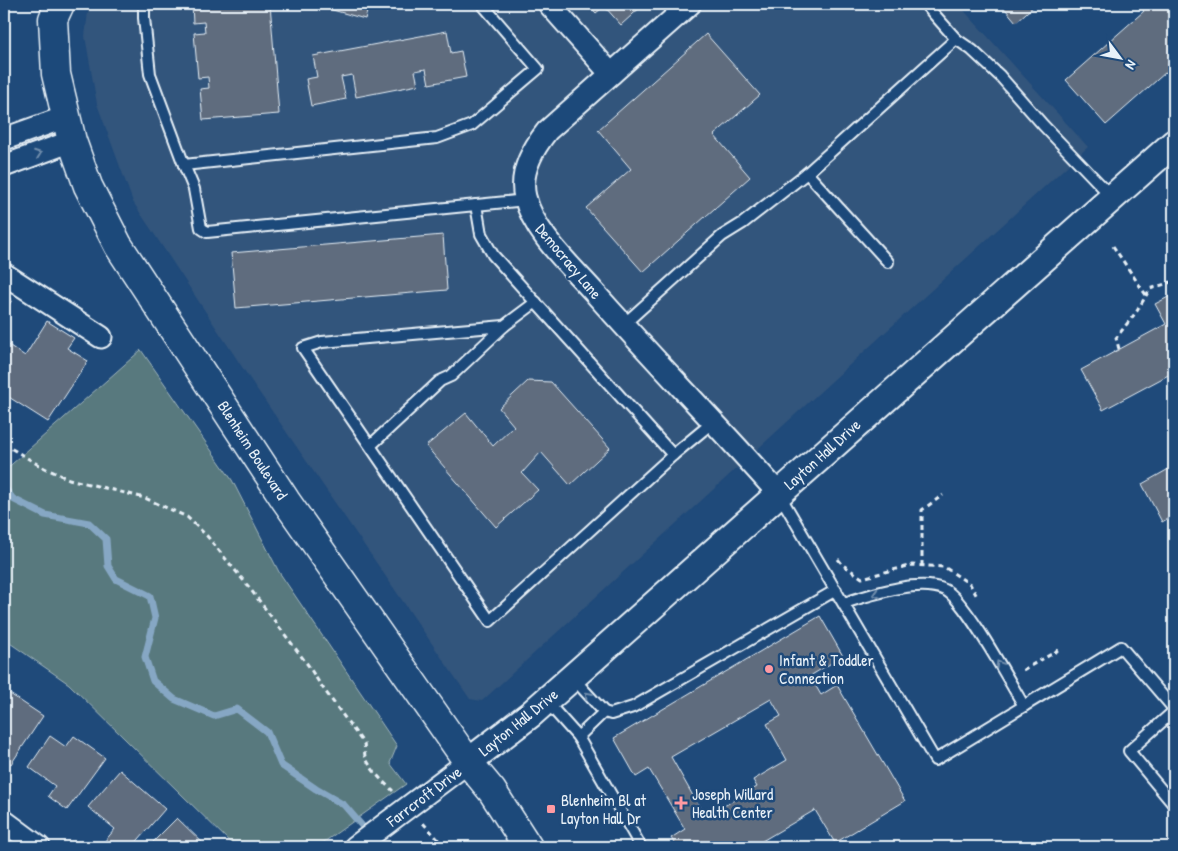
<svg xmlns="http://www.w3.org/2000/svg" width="1178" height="851" viewBox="0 0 1178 851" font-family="'Patrick Hand',sans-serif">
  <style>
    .built { fill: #32547b }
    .green { fill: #59797e; stroke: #a0b5bb }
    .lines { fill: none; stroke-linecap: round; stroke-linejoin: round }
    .stream { stroke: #86a7c4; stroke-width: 7 }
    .building { fill: #5e6c7e; stroke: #e8f1f8; fill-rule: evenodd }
    .service-casing { stroke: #e8f1f8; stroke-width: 14 }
    .minor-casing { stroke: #e8f1f8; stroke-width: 25 }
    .tertiary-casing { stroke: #e8f1f8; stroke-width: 30 }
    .secondary-casing { stroke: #e8f1f8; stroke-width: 31 }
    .path { stroke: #e8f1f8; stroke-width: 3; stroke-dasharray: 5 4; stroke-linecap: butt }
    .service { stroke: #1f4a7a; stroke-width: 10 }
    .minor { stroke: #1f4a7a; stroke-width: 21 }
    .tertiary { stroke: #1f4a7a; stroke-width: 26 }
    .secondary { stroke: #1f4a7a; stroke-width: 28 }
    .oneway { stroke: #6f8dac }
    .poi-dot { fill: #ff9aa2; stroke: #1f4a7a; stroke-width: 2 }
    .labels { text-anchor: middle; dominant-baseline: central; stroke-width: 5; stroke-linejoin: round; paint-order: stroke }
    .street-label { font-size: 16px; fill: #e8f1f8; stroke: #1f4a7a }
    .poi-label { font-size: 16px; fill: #e8f1f8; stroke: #1f4a7a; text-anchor: start }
  </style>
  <rect width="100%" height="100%" fill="#1f4a7a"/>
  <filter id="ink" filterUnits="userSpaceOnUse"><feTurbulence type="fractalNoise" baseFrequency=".02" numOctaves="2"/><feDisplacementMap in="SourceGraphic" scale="10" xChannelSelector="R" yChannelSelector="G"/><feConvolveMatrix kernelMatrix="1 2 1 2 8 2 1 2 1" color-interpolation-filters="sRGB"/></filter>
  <g filter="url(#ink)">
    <path class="built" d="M89,4H958L1088,147L482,701L470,699L252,382L133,202L97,104L85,36Z"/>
    <path class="green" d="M141,350L232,480L279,572L397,746L390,763L406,784L317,847H235L69,684L4,639V471Z"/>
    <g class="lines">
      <path class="stream" d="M4,487L13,499L45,515L89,523L106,539L108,566L116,579L150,596L155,618L145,657L153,681L174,699L214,716L237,709L267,732L281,765L316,789L344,805L375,841L378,847"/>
    </g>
    <g class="building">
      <path d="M192,4H270L279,114L203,120L200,89L209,88L208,77L198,78L194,33L205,32L204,22L193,23Z"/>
      <path d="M311,4H369L365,19Z"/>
      <path d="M588,4H607L596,13Z"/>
      <path d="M609,4H644L621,25L605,7Z"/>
      <path d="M1001,4H1036L1016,22Z"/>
      <path d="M1138,4H1174V65L1106,125L1066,80L1144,11Z"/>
      <path d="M447,31L451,53L461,51L466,77L429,84L426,69L415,71L418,85L356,97L352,75L341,77L346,99L311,106L306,79L317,77L313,56Z"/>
      <path d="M706,34L760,95L714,135L750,177L643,272L586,208L631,169L598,130Z"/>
      <path d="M443,235L447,290L236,308L231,253Z"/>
      <path d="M1174,294V372L1103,410L1081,370L1166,324L1155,304Z"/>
      <path d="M4,295L12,300L4,313Z"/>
      <path d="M47,321L74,338L67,348L88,361L48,422L4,394V342L25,356Z"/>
      <path d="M528,381L551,382L610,448L570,485L541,452L522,473L538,490L496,527L426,446L466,413L493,446L514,426L499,408Z"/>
      <path d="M1174,466V515L1162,522L1142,484Z"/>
      <path d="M820,616L843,656L810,676L821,695L837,685L905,801L835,843L815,810L752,847H677L671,838L685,829L649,769L636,777L614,738ZM771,699L781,716L767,724L787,760L753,780L757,787L705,817L671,757Z"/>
      <path d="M4,690L43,716L11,764L4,760Z"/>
      <path d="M50,736L66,747L74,736L105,758L67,810L48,796L55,786L29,767Z"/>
      <path d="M120,770L165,809L132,847H110L104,842L115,829L88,807Z"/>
      <path d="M177,818L207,847H148Z"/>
    </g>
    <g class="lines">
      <defs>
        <g id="service">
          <path d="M144,4V18L150,74L184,165L437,138L472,125L538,69L482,4"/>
          <path d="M925,4L956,39L972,50L1000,76L1043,125L1112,197"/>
          <path d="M184,165L194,189L201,228L207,232L526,200"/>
          <path d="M807,173L888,262"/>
          <path d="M476,205L481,234L493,255L673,455"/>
          <path d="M536,302L504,326L322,342L303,348L490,621L673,455L713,422"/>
          <path d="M623,325L722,236L743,223L807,173L956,39"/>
          <path d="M371,445L440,381L451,376L504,326"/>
          <path d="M779,494L935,760L1121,647L1174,709"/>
          <path d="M844,603C870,595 919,578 945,590C965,599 1010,683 1024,706"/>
          <path d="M572,677L604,712L611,714L633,707L836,590"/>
          <path d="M546,701L578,737L604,712"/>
          <path d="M1174,711L1129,751L1174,805"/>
          <path d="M578,737L641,847"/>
        </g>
        <g id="minor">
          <path d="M549,4L611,74"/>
          <path d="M690,4L547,131C532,150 519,173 525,197C534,233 569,264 593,291C654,360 718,425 778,493"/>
          <path d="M4,139L66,117"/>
          <path d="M4,166L72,141"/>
          <path d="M4,274L101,337"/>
          <path d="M4,821L39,847"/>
          <path d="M355,847L468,762"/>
        </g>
        <path id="tertiary" d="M468,762L531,714L1174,143"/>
        <path id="secondary" d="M60,4L53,19L56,74L72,141L88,186L118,245L286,501L468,762L492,791L528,847"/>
      </defs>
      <use href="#service" class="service-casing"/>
      <use href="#minor" class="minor-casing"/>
      <use href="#tertiary" class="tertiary-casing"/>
      <use href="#secondary" class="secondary-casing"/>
      <g class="path">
        <path d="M1113,246L1146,295"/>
        <path d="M1119,349L1116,338L1137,311L1150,289L1174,281"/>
        <path d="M4,444L42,467L69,479L145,498L187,517L207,536L248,586L308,665L320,684L364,744C365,747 364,752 365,756C370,769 383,782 393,791"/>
        <path d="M838,559L843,565L862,578L912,565L944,567L970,584L978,598"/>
        <path d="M922,566V510L943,495"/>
        <path d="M1023,670L1057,651L1054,647"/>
        <path d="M423,823L445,847"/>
      </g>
      <use href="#service" class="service"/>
      <use href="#minor" class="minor"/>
      <use href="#tertiary" class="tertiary"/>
      <use href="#secondary" class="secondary"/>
    </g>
    <defs><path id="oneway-chevron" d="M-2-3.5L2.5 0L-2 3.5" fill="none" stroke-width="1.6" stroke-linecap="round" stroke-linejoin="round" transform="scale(1.25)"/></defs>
    <g class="oneway">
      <use href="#oneway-chevron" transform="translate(38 154) rotate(-20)"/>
      <use href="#oneway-chevron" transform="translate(876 594) rotate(164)"/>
      <use href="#oneway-chevron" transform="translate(999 664) rotate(-121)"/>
      <use href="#oneway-chevron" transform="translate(588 695) rotate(-131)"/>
    </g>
  </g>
  <g class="poi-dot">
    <circle cx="769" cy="669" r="5"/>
    <path d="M678.5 795.5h5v5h5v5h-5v5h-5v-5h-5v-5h5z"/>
    <rect x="546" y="804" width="10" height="10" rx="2.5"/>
  </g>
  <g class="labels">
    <g class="street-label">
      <text transform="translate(569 261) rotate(50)">Democracy Lane</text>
      <text transform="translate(253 450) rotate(57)">Blenheim Boulevard</text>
      <text transform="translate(822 454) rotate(-42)">Layton Hall Drive</text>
      <text transform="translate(518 722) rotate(-39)">Layton Hall Drive</text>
      <text transform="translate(424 796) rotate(-37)">Farrcroft Drive</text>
    </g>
    <g class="poi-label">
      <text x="779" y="660">Infant &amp; Toddler<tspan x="779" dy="18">Connection</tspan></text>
      <text x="692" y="794">Joseph Willard<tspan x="692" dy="18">Health Center</tspan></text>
      <text x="561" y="800">Blenheim Bl at<tspan x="561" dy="18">Layton Hall Dr</tspan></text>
    </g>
  </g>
  <rect width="1178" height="851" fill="none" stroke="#1f4a7a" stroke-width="20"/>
  <rect x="10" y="10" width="1158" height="831" fill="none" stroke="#e8f1f8" stroke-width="2" filter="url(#ink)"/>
  <g transform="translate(1120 58) rotate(122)" stroke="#1f4a7a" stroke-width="4" paint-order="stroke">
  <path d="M0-4L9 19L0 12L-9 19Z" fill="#e8f1f8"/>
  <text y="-8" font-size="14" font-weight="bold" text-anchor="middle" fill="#e8f1f8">N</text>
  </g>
</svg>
